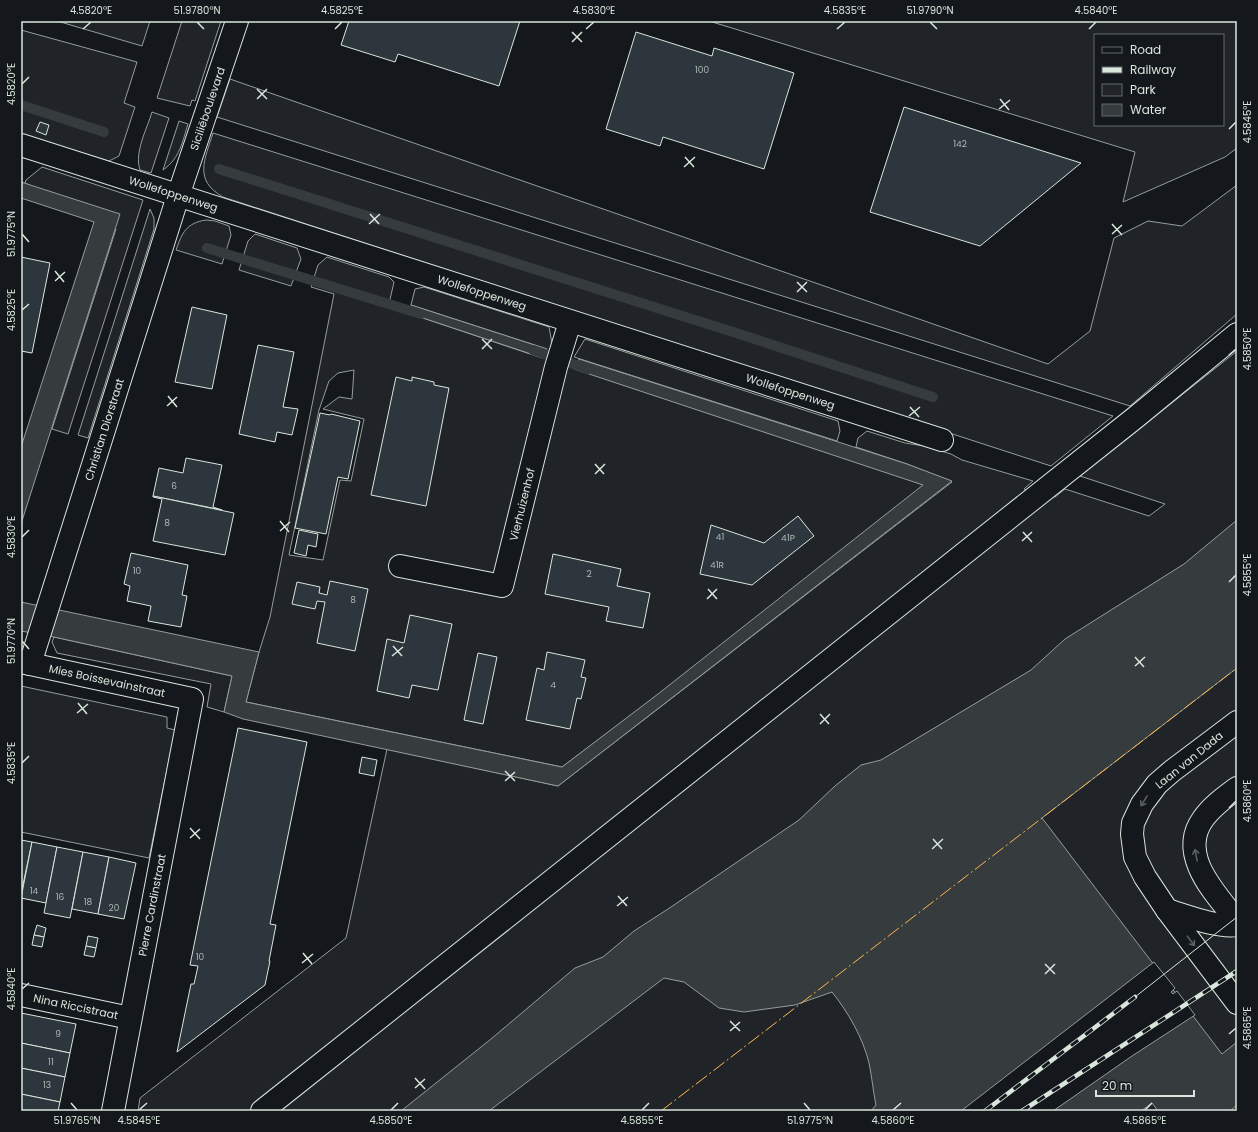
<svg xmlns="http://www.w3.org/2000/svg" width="1258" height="1132" viewBox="0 0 1258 1132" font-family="Poppins,sans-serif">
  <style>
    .green { fill: #202428; stroke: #939e99; fill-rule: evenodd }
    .water { fill: #363b3e; stroke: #939e99 }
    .pier { fill: #14181c; stroke: #939e99 }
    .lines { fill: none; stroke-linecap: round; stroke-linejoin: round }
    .stream { stroke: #363b3e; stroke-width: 10 }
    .building { fill: #2c363c; stroke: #d8e6dc }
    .minor-casing { stroke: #d8e6dc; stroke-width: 24 }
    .minor { stroke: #14181c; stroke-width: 22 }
    .tram { stroke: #d8e6dc; stroke-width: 1 }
    .rail-casing { stroke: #d8e6dc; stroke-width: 4.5 }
    .rail { stroke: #14181c; stroke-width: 3; stroke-dasharray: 9; stroke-linecap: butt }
    .power { stroke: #ffb74d; stroke-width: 1; stroke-dasharray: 14 3 2 3; stroke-linecap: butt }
    .oneway { stroke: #59605f }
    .ticks { fill: none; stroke: #d8e6dc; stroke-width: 1.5 }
    .labels { text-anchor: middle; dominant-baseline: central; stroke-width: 3; stroke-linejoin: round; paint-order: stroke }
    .number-label { font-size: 9px; fill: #adbab4 }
    .street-label { font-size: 11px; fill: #d8e6dc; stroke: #14181c }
    .neatline { fill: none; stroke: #d8e6dc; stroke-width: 1.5 }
    .ticks-label { font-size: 10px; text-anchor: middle; fill: #d8e6dc }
  </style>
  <rect width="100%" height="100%" fill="#14181c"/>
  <g class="green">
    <path d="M57,21H150L142,46Z"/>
    <path d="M182,21H221L195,101L192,100L190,106L157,98Z"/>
    <path d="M709,21H1237V148L1225,157L1123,202L1135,152ZM1095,35H1223V125H1095Z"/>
    <path d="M21,30L137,62L124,103L135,107L119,156L109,161L21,134Z"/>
    <path d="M230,79L1048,364L1090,331L1114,238L1148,221L1182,226L1237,185V314L1130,406L217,117Z"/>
    <path d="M152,112L169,118L151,173L140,170C134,152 147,129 152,112Z"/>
    <path d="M179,121L188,124C182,143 180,158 163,170Z"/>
    <path d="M213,133L1113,416L1051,466L223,197C193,180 205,159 213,133Z"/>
    <path d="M42,167L143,200L68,434L52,429L116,229L25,183L26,180Z"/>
    <path d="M150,209L154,218V229L88,438L78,435Z"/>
    <path d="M206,220L215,221L229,226L231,235L222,264L176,250C182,233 186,223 206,220Z"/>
    <path d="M255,234L297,248L301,259L291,286L239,270L248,241Z"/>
    <path d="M327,257L389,277L394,282L388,308L408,313L542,358L547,349L411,305L415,289L424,287L549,327L553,349L548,360L574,367L713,414L937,485L562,767L246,702L259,652L270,617L334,294L311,287L318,265ZM354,370L352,399L339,397L323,409L364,419L351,481L340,480L323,560L289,555L319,410L329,381L338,373Z"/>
    <path d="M585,339L838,421L840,431L837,441L574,357Z"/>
    <path d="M1237,351V1111H138L140,1098L346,938L387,749L558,786L952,482L907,464L856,447L858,438L867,431L905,443L924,446L951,454L962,460L1033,481L1024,489L1055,497L1065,489L1149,516L1165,504L1080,476Z"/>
    <path d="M54,637L232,676L224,712L207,707L211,684L57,653L52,642Z"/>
    <path d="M21,686L167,717V728L175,730L149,858L21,832Z"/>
  </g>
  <g class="water">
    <path d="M21,182L120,214L21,524V447L94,222L21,198Z"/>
    <path d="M411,305L547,349L543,358L408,313Z"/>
    <path d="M579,359L907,464L952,481L558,786L243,719L224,712L232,676L54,637L21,631V602L259,652L246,702L562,767L658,694L923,485L574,369Z"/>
    <path d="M1237,520V668L1042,818L1222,1054L1237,1042V1105L1230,1111H1158L1152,1103L1141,1111H871L876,1105C873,1091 872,1077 869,1063C863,1038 848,1012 832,992L795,1005L744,1012L719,1008L684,982L664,978L489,1111H401L491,1039L575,968L603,957L634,931L668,909L799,820L835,786L861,765L881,760L1031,670L1065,639L1184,564Z"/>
  </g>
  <path class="pier" d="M1154,962L1175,988L1171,992L1173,994L1177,991L1195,1015L1132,1056L1053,1111H961Z"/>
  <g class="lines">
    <g class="stream">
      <path d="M21,105L104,132"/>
      <path d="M219,169L733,332L933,397"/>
      <path d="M207,248L421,314"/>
      <path d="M533,350L588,369"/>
    </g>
  </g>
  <g class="building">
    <path d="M349,21H520L499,86L398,54L395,62L341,45Z"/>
    <path d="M636,32L712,56L714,48L794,73L764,169L663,137L660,146L606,129Z"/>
    <path d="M904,107L979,131L1081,163L980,246L870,212Z"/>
    <path d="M40,122L49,125L46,135L36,131Z"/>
    <path d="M21,257L50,263L32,353L21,351Z"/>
    <path d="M192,307L227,315L212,389L175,382Z"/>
    <path d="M258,345L294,352L283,407L298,409L292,435L277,432L275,442L239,434Z"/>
    <path d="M396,377L412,381V377L434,382V385L449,388L426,506L371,495Z"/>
    <path d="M320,413L330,415L331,414L360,421L348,479L338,477L326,534L295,528Z"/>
    <path d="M186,458L222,465L213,507L222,510L153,496L159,468L183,473Z"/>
    <path d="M153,496L234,513L225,555L153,541L162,499L153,497Z"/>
    <path d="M798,516L814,536L752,585L700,574L711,525L764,543Z"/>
    <path d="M299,530L318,534L316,547L308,545L306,556L294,553Z"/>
    <path d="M131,553L188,565L182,595L187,596L181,627L148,621L151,606L127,601L130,586L124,584Z"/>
    <path d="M553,554L621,569L617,586L650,593L643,628L606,621L609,607L545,594Z"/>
    <path d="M330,581L368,589L355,651L317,643L325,602L317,601L315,609L292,604L297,582L320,587L319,593L327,595Z"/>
    <path d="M410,615L452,624L438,690L412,685L409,698L377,691L387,639L404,643Z"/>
    <path d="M547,652L585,660L581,677L586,678L581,699L577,698L570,729L526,720L537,668L544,670Z"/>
    <path d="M478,653L497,657L483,724L464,720Z"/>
    <path d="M238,728L307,742L270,924L276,925L269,961H270L265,985L177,1052L191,984H194L198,966L190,965Z"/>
    <path d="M362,757L377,760L374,776L359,773Z"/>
    <path d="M21,840L32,842L21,894Z"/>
    <path d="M32,842L57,847L46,903L21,898Z"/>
    <path d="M57,847L83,852L70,918L44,913Z"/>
    <path d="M83,852L109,857L98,914L72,909Z"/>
    <path d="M109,857L136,863L124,919L98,914Z"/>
    <path d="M37,925L46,928L44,937L34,935Z"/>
    <path d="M34,935L44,937L42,947L32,945Z"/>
    <path d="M88,936L98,938L96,948L86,946Z"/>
    <path d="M86,946L96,948L94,957L84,955Z"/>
    <path d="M21,1013L76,1024L70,1053L21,1043Z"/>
    <path d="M21,1043L70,1053L65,1077L21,1068Z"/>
    <path d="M21,1068L65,1077L60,1102L21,1094Z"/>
    <path d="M21,1094L60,1102L58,1111H21Z"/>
  </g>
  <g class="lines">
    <defs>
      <g id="minor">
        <path id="s1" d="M21,145L942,440"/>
        <path id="s2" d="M400,566L502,586L556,367L570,322"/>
        <path id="s3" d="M21,662L192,699L113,1111"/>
        <path id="s4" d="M30,664L178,196L237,21"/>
        <path d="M1237,722L1172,771L1157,784L1142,804L1133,823L1132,834L1135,857L1145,877L1167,910L1237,1003"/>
        <path d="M1237,788C1225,797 1212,806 1203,819C1177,855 1216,894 1237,921"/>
        <path d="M1167,910C1187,916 1217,928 1237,925"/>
        <path id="s5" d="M21,995L130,1018"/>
        <path d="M262,1111L1136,417L1237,334"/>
      </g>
    </defs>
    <use href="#minor" class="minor-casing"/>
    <use href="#minor" class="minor"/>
    <path class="tram" d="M1135,997L1237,917"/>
    <defs>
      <g id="rail">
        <path d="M985,1111L1135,997"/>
        <path d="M1022,1111L1237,971"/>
      </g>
    </defs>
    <use href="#rail" class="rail-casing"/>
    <use href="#rail" class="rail"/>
    <path class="power" d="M661,1111L1237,668"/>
  </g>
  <defs><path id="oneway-shaft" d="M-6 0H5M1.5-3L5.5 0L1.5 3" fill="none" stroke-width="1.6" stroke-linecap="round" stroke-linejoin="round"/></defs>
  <g class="oneway">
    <use href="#oneway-shaft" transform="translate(1144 801) rotate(122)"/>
    <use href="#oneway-shaft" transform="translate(1196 855) rotate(-101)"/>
    <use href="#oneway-shaft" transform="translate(1191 941) rotate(53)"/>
  </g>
  <path class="ticks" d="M197,22L204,29M930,22L937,29M83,29L91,22M335,29L342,22M586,29L594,22M837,29L845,22M1089,29L1096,22M572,32L582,42M572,42L582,32M22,84L29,77M257,89L267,99M257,99L267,89M1000,99L1009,110M999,109L1010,100M1229,129L1236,122M685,157L694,167M684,167L695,157M370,214L379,224M369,224L380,214M1112,224L1122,235M22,234L29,242M1112,234L1122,225M55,271L64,282M55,281L65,272M797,282L807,292M797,292L807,282M22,310L29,304M482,339L492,349M482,349L492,339M1229,355L1236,349M168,396L177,407M167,406L177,397M910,407L919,417M909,416L920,407M595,464L604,474M595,474L605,464M280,521L289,532M280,531L290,522M1023,532L1032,542M22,537L29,530M1022,541L1032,532M1229,582L1236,575M708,589L717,599M707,599L717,589M22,641L29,649M393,646L402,656M392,656L403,647M1135,657L1144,667M1135,666L1145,657M78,703L87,714M77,713L88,704M820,714L829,724M820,724L830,714M22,763L29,756M505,771L515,781M505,781L515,772M1229,808L1236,801M190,828L200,839M190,838L200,829M933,839L942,849M932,849L943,839M618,896L627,906M617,906L628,897M303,953L312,964M302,963L313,954M1045,964L1055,974M1045,974L1055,964M22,989L29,983M730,1021L740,1031M730,1031L740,1022M1229,1034L1236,1028M415,1078L425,1089M415,1088L425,1079M71,1103L77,1110M804,1103L810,1110M139,1110L147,1103M391,1110L398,1103M642,1110L649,1103M893,1110L901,1103M1145,1110L1152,1103"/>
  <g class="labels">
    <g class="number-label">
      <text x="702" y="70">100</text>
      <text x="960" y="144">142</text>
      <text x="174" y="486">6</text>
      <text x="167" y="523">8</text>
      <text x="720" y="537">41</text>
      <text x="788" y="538">41P</text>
      <text x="717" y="565">41R</text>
      <text x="137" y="571">10</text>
      <text x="589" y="574">2</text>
      <text x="353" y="600">8</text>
      <text x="553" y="685">4</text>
      <text x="34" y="891">14</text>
      <text x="60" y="897">16</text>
      <text x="88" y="902">18</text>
      <text x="114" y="908">20</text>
      <text x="200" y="957">10</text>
      <text x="58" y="1034">9</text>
      <text x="51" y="1062">11</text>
      <text x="47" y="1085">13</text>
    </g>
    <g class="street-label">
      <text stroke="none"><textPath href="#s4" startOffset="583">Siciliëboulevard</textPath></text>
      <text stroke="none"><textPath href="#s1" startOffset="160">Wollefoppenweg</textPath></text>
      <text stroke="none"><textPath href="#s1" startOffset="484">Wollefoppenweg</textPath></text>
      <text stroke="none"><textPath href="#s1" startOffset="808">Wollefoppenweg</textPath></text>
      <text stroke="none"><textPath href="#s4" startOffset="246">Christian Diorstraat</textPath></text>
      <text stroke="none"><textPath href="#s2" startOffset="188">Vierhuizenhof</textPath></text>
      <text stroke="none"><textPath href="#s3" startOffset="88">Mies Boissevainstraat</textPath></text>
      <text transform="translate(1189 760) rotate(-39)">Laan van Dada</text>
      <text transform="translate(152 905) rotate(-79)">Pierre Cardinstraat</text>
      <text stroke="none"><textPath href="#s5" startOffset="56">Nina Riccistraat</textPath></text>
    </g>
  </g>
  <rect width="1258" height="1132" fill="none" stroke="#14181c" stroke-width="44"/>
  <rect x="1094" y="34" width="130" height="92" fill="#14181c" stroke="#626a69"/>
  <rect x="1102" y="47" width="20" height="6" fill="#14181c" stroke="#626a69"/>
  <text x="1130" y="54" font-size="12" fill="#d8e6dc">Road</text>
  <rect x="1102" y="67" width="20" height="6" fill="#d8e6dc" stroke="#626a69"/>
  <text x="1130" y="74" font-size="12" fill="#d8e6dc">Railway</text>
  <rect x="1102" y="84" width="20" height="12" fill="#202428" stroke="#626a69"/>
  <text x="1130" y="94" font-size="12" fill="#d8e6dc">Park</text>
  <rect x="1102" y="104" width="20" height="12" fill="#363b3e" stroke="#626a69"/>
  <text x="1130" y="114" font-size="12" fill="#d8e6dc">Water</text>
  <path d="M1096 1090v6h98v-6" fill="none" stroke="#d8e6dc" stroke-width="2"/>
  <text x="1102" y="1090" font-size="12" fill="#d8e6dc" stroke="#14181c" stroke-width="3" paint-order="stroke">20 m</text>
  <rect x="22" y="22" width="1214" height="1088" class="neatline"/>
  <g class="ticks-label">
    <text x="91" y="14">4.5820°E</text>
    <text x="197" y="14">51.9780°N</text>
    <text x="342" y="14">4.5825°E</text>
    <text x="594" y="14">4.5830°E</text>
    <text x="845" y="14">4.5835°E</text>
    <text x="930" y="14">51.9790°N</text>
    <text x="1096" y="14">4.5840°E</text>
    <text transform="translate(11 84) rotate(-90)" y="4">4.5820°E</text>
    <text transform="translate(1247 122) rotate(-90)" y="4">4.5845°E</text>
    <text transform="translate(11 234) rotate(-90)" y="4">51.9775°N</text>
    <text transform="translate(11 310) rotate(-90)" y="4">4.5825°E</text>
    <text transform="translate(1247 349) rotate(-90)" y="4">4.5850°E</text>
    <text transform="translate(11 537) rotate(-90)" y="4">4.5830°E</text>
    <text transform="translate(1247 575) rotate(-90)" y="4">4.5855°E</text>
    <text transform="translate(11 641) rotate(-90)" y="4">51.9770°N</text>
    <text transform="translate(11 763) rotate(-90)" y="4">4.5835°E</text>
    <text transform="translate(1247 801) rotate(-90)" y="4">4.5860°E</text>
    <text transform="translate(11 989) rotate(-90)" y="4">4.5840°E</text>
    <text transform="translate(1247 1028) rotate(-90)" y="4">4.5865°E</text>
    <text x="77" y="1124">51.9765°N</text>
    <text x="139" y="1124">4.5845°E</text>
    <text x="391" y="1124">4.5850°E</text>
    <text x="642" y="1124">4.5855°E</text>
    <text x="810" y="1124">51.9775°N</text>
    <text x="893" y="1124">4.5860°E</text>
    <text x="1145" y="1124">4.5865°E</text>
  </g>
</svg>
